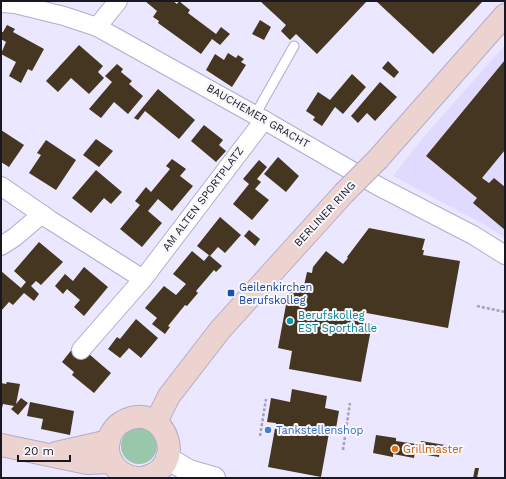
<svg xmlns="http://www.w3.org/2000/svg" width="506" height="479" viewBox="0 0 506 479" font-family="'Work Sans',sans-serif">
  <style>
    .built { fill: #e0dafe }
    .green { fill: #99c7ac }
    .building { fill: #443620 }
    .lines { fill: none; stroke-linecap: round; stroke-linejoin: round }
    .service-casing { stroke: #b1adc9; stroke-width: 11 }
    .minor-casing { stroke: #b1adc9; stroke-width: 20 }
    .tertiary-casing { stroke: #b1adc9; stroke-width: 24 }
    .secondary-casing { stroke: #b1adc9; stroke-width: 24 }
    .path { stroke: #a4a1b4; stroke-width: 2.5; stroke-dasharray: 3 2; stroke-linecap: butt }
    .service { stroke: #fff; stroke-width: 9 }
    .minor { stroke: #fff; stroke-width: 18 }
    .tertiary { stroke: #fff; stroke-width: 22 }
    .secondary { stroke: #edd3d0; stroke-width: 22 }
    .secondary-bridge-casing { stroke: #b1adc9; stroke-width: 24; stroke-linecap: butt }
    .secondary-bridge { stroke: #edd3d0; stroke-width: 22 }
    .transit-dot { fill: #1a4fb4; stroke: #f8f7fd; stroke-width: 1.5 }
    .culture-dot { fill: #0f9aa8; stroke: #f8f7fd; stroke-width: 1.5 }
    .shop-dot { fill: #3f7fe0; stroke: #f8f7fd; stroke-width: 1.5 }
    .food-dot { fill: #e8710a; stroke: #f8f7fd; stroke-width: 1.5 }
    .labels { text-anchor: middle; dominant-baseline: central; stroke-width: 4; stroke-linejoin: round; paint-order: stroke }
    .street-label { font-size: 11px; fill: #191721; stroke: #f8f7fd }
    .transit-label { font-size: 11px; fill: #164399; stroke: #f8f7fd; text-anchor: start }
    .culture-label { font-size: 11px; fill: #0d838f; stroke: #f8f7fd; text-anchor: start }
    .shop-label { font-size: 11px; fill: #366cbe; stroke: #f8f7fd; text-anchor: start }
    .food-label { font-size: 11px; fill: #c56008; stroke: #f8f7fd; text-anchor: start }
  </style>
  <rect width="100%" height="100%" fill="#ebe7ff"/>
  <path class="built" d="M505,45V238L487,226L393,176L422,139Z"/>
  <circle class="green" cx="139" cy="446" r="18"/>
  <g class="building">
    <path d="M145,1H173L177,4L179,1L190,10L188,13L216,34L221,27L230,34L220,45L212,39L201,54L158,23L159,21L153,17L157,11Z"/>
    <path d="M260,1H367L317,54L296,34L290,40L281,31L286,25Z"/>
    <path d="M376,1H483L433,54Z"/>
    <path d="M260,20L271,27L264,40L252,34Z"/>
    <path d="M7,25L15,29L13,32L44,49L32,71L28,69L21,83L9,76L16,62L1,54L6,42L1,39V32H3Z"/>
    <path d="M79,45L103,66L98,72L104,78L89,94L71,78L58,92L46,81Z"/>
    <path d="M228,53L236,58L238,55L244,59L241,62L246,65L232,87L206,70L215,54L224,60Z"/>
    <path d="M505,60V150L482,178L489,183L494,178L505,187V230L473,203L477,198L426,156Z"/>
    <path d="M388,61L399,72L394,78L382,68Z"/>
    <path d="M117,64L123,69L121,72L132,81L129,84L143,96L128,114L114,102L101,118L89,109L112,82L105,76Z"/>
    <path d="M352,74L366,87L343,114L335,107L322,126L313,120L315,117L306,111L318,92L330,100Z"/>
    <path d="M380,82L397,97L375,121L367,113L358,123L351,116Z"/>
    <path d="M158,89L195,120L179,139L145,111L138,120L134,118Z"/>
    <path d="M204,125L223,140L219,145L226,151L216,162L191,141Z"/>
    <path d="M1,130L24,145L9,167L1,162Z"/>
    <path d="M96,139L113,151L99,167L83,155Z"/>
    <path d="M46,140L76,160L56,190L29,173L41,155L37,153Z"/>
    <path d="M278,157L299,176L286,192L264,174Z"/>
    <path d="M172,159L186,169L180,176L193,186L172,211L158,199L148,211L162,223L142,247L120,229L140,205L135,201L146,187L151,192L170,169L166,166Z"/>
    <path d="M259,160L267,167L257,179L261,182L255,189L269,200L252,220L233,204L249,184L243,179Z"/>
    <path d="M96,170L122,192L111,204L104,198L91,213L72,198Z"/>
    <path d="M220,217L241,235L225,253L218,247L210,256L197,246Z"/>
    <path d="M369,228L425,239L422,250H424L423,255L460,261L448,328L361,312L359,322L372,324L361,382L289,369L292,351L278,348L288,294L296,289L303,290L307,272L312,273L313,267L326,251L343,264L348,258L347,257Z"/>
    <path d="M249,230L260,239L255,246L244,236Z"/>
    <path d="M39,242L63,262L41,285L36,281L31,286L39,294L34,301L24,293L13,305L9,302L1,311V271L21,288L26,282L14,271Z"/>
    <path d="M192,251L204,261L209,255L222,266L216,272L214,270L196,291L198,293L187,306L185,305L168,326L170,327L165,334L152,324L157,318L145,308L164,286L176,295L186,284L173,274Z"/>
    <path d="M84,267L108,287L84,316L74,307L80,300L67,289L63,294L55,286L65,274L73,281Z"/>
    <path d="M136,319L158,338L141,358L129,348L120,358L108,349L117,337L120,339Z"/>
    <path d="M73,348L86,358L89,354L111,373L94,393L72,375L74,372L62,362Z"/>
    <path d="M7,382L20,384L16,404L21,398L28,403L18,415L11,409L14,406L3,404L1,412V383L6,384Z"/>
    <path d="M292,389L327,396L325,408L339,411L335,434L329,433L321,477L268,467L276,423L267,422L271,398L290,402Z"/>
    <path d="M30,402L74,411L70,435L41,429L43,419L27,416Z"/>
    <path d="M376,435L396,438V441L416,444L414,458L393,454V457L373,453Z"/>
    <path d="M421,441L457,447L456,453L440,450L439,457L427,455V450L420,449Z"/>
    <path d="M475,468H479L477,478H473Z"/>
  </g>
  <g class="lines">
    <defs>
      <path id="service" d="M255,115L294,46"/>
      <g id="minor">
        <path d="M1,3L15,4L64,16L97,27L264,120L378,186L473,235L505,255"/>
        <path d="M97,27L118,1"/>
        <path d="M1,186L50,220L143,279"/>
        <path d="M1,246L15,237L42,214"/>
        <path d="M81,350L143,279L264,120"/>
      </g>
      <path id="tertiary" d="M167,458L189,471L214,478"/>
      <g id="secondary">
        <path d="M378,159L505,15"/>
        <path d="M156,422L169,396L220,330L344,193"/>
        <path d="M1,445L87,463L112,462"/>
        <path d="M56,453L109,441"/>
        <path d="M137,478C120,476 107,463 108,445C109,435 114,427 122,422C165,397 192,470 141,478"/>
      </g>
    </defs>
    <use href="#service" class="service-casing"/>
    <use href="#minor" class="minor-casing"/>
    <use href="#tertiary" class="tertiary-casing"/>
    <use href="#secondary" class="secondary-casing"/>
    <g class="path">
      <path d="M477,306L505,312"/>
      <path d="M260,436L266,399"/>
      <path d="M343,450L350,403"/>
    </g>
    <use href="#service" class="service"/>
    <use href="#minor" class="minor"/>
    <use href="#tertiary" class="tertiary"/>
    <use href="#secondary" class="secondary"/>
    <defs>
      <path id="secondary-bridge" d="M344,193L378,159"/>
    </defs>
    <use href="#secondary-bridge" class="secondary-bridge-casing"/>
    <use href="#secondary-bridge" class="secondary-bridge"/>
  </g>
  <rect class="transit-dot" x="227" y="289" width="8" height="8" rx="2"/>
  <circle class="culture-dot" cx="290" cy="321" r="4"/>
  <circle class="shop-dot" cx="268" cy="430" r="4"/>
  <circle class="food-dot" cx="395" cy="449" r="4"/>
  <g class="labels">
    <g class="street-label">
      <text transform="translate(258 116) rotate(30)">BAUCHEMER GRACHT</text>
      <text transform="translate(203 199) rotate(-53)">AM ALTEN SPORTPLATZ</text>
      <text transform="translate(325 214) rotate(-47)">BERLINER RING</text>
    </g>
    <g class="transit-label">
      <text x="239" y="287">Geilenkirchen<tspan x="239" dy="13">Berufskolleg</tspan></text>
    </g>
    <g class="culture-label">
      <text x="298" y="315">Berufskolleg<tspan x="298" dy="13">EST Sporthalle</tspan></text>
    </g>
    <g class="shop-label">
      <text x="276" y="430">Tankstellenshop</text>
    </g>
    <g class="food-label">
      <text x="403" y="449">Grillmaster</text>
    </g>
  </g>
  <rect width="506" height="479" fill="none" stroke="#191721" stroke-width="4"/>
  <path d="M18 455v6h52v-6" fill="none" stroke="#191721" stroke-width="2"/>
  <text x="24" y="455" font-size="12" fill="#191721" stroke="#f8f7fd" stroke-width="3" paint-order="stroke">20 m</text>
</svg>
